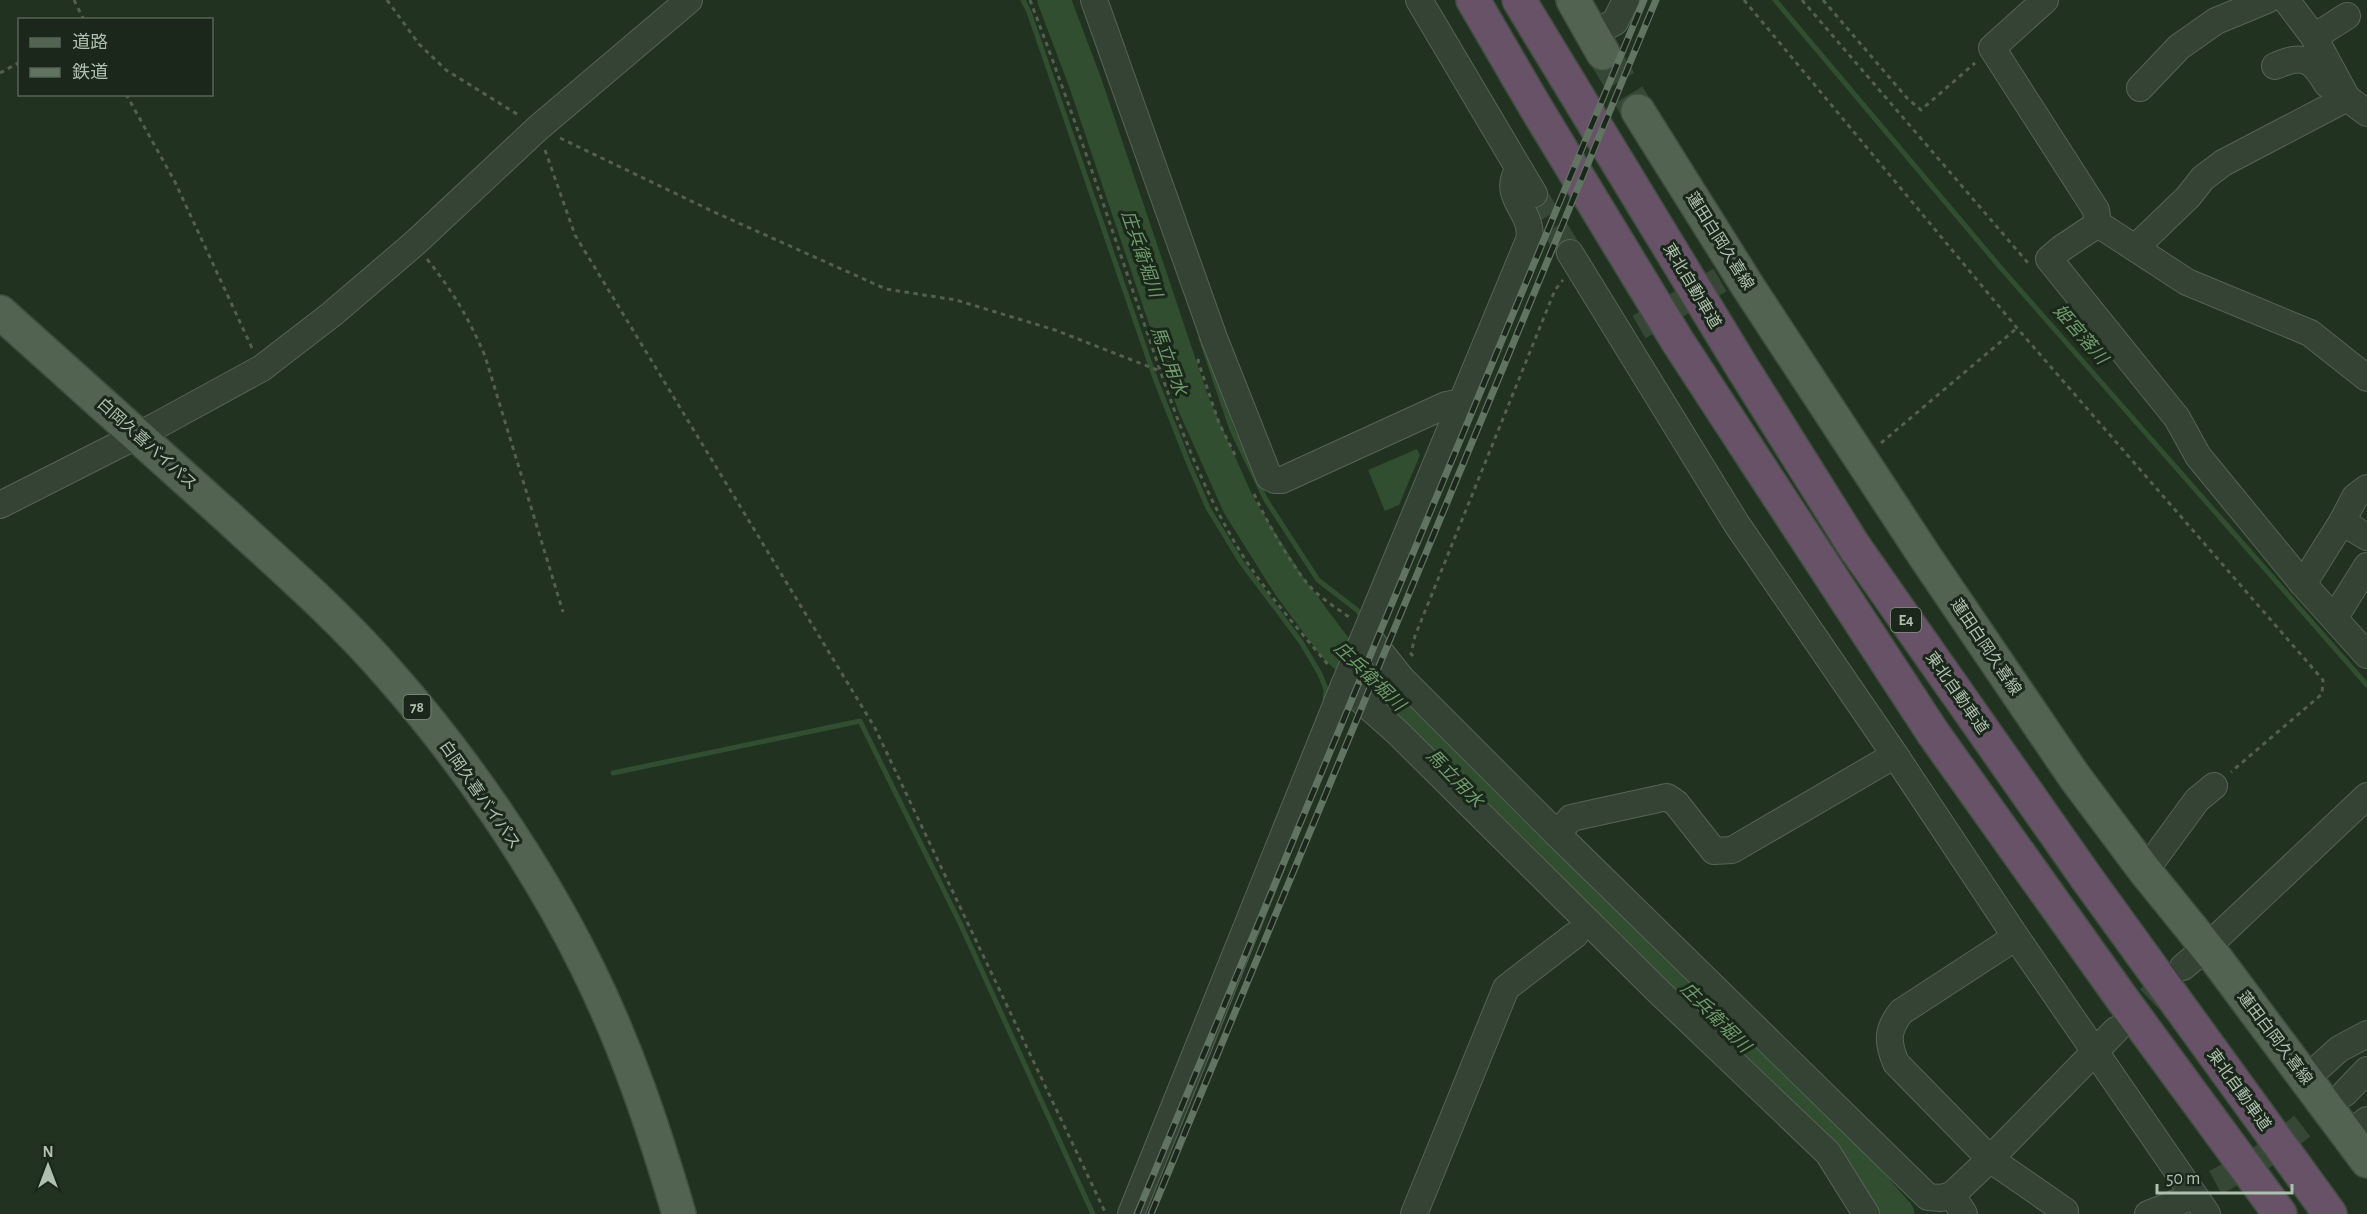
<svg xmlns="http://www.w3.org/2000/svg" width="2367" height="1214" viewBox="0 0 2367 1214" font-family="'Alegreya Sans','Noto Sans JP',sans-serif">
  <style>
    .water { fill: #314e30 }
    .lines { fill: none; stroke-linecap: round; stroke-linejoin: round }
    .stream { stroke: #314e30; stroke-width: 5 }
    .river { stroke: #314e30; stroke-width: 33 }
    .minor-tunnel { stroke: #374736; stroke-width: 26; stroke-dasharray: 26 13; stroke-linecap: butt }
    .major-tunnel { stroke: #374736; stroke-width: 33; stroke-dasharray: 33 16; stroke-linecap: butt }
    .minor-casing { stroke: #556455; stroke-width: 28 }
    .major-casing { stroke: #3e4c3e; stroke-width: 36 }
    .highway-casing { stroke: #3f4d3f; stroke-width: 36 }
    .path { stroke: #555f4d; stroke-width: 3; stroke-dasharray: 4.5 4.5; stroke-linecap: butt }
    .minor { stroke: #354334; stroke-width: 26 }
    .major { stroke: #536352; stroke-width: 33 }
    .highway { stroke: #685268; stroke-width: 33 }
    .rail-casing { stroke: #617361; stroke-width: 7 }
    .rail { stroke: #1a271a; stroke-width: 4.5; stroke-dasharray: 14; stroke-linecap: butt }
    .labels { text-anchor: middle; dominant-baseline: central; stroke-width: 6; stroke-linejoin: round; paint-order: stroke }
    .shield { fill: #1a271a; stroke: #829282; stroke-width: 1.5 }
    .shield-label { font-size: 15px; font-weight: bold; fill: #aec0ae }
    .street-label { font-size: 16px; fill: #aec0ae; stroke: #1a271a }
    .water-label { font-size: 18px; font-style: italic; fill: #6e9b6b; stroke: #1a271a }
  </style>
  <rect width="100%" height="100%" fill="#223221"/>
  <path class="water" d="M1417,449L1420,455L1399,505L1385,511L1368,470Z"/>
  <g class="lines">
    <g class="stream">
      <path d="M1023,0L1029,12L1155,378L1189,464L1208,508L1241,562L1301,642L1320,674L1326,689L1325,704"/>
      <path d="M1775,0L2000,267L2367,685"/>
      <path d="M1201,338L1232,430L1266,500L1318,580L1357,610L1363,618"/>
      <path d="M613,773L860,721L960,923L1093,1214"/>
    </g>
    <path class="river" d="M1054,0L1085,82L1193,403L1239,506L1290,587L1334,646L1464,766L1799,1101L1898,1214"/>
    <g class="minor-tunnel">
      <path d="M1534,194L1570,253"/>
      <path d="M1639,327L1720,280"/>
      <path d="M2121,1026L2177,972"/>
      <path d="M2181,1201L2261,1158L2340,1097"/>
    </g>
    <path class="major-tunnel" d="M1603,53L1638,111"/>
    <defs>
      <g id="minor">
        <path d="M1094,0L1214,338L1269,477L1275,480H1282L1446,405L1463,402"/>
        <path d="M1419,0L1534,194"/>
        <path d="M2045,0L1992,48L2096,210L2098,224L2187,282L2310,333L2367,378"/>
        <path d="M2286,0L2314,37L2347,98L2367,113"/>
        <path d="M1592,34L1615,22L1626,0"/>
        <path d="M2314,37L2347,16"/>
        <path d="M2275,66C2303,54 2312,58 2327,84"/>
        <path d="M2140,88L2179,47L2216,21L2267,0"/>
        <path d="M2098,224L2062,248L2049,259L2177,418L2198,456L2303,584L2367,655"/>
        <path d="M2135,248L2188,197L2203,178L2223,163L2347,98"/>
        <path d="M1570,253L1736,523L1895,755L2016,937L2207,1214"/>
        <path d="M0,505L156,426L262,368L332,314L415,243L538,128L689,0"/>
        <path d="M2342,522L2367,537"/>
        <path d="M2303,584L2342,522L2355,497L2367,488"/>
        <path d="M2335,617L2367,566"/>
        <path d="M1366,634L1402,679L1557,834L1928,1197L1941,1198L1952,1195L1990,1159L2116,1030"/>
        <path d="M1344,685L1397,732L1657,990L1828,1153L1866,1214"/>
        <path d="M1557,834L1571,818L1667,797L1676,803L1714,851L1732,850L1895,755"/>
        <path d="M2145,871L2197,800L2214,786"/>
        <path d="M2016,937L1901,1012C1887,1030 1887,1042 1896,1063L1990,1159L2065,1211"/>
        <path d="M2183,967L2207,947L2367,796"/>
        <path d="M2306,1079L2339,1049L2367,1034"/>
        <path d="M2345,1093L2367,1070"/>
        <path d="M2348,1135L2367,1120"/>
        <path d="M1952,1195L1964,1214"/>
        <path d="M1131,1214L1338,700L1529,240C1535,212 1501,198 1518,170"/>
        <path d="M1414,1214L1506,988L1575,935"/>
        <path d="M2148,1214L2181,1201"/>
      </g>
      <g id="major">
        <path d="M1573,0L1603,53"/>
        <path d="M1638,111L1747,285L1926,558L2074,776L2145,871L2217,960L2367,1161"/>
        <path d="M0,312C76,380 152,448 228,517C283,568 340,617 389,674C464,759 536,864 586,965C626,1045 654,1129 679,1214"/>
      </g>
      <g id="highway">
        <path d="M1473,0L1536,108L1678,342L1933,733L2123,1000L2280,1214"/>
        <path d="M1519,0L1742,367L1854,546L2088,880L2330,1214"/>
      </g>
    </defs>
    <use href="#minor" class="minor-casing"/>
    <use href="#major" class="major-casing"/>
    <use href="#highway" class="highway-casing"/>
    <g class="path">
      <path d="M74,0L84,20"/>
      <path d="M387,0L419,44L446,70L520,116"/>
      <path d="M1030,0C1068,99 1102,200 1136,300C1164,381 1189,462 1231,536C1258,584 1295,625 1330,667"/>
      <path d="M1744,0L2017,328L2323,680L2322,694L2231,772"/>
      <path d="M1802,0L2028,263"/>
      <path d="M1823,0L1907,98L1921,110L1975,63"/>
      <path d="M0,73L20,62"/>
      <path d="M126,94L175,182L252,348"/>
      <path d="M560,138L714,212L886,289L956,300L1055,330L1160,371"/>
      <path d="M545,150L575,235L875,728L1106,1214"/>
      <path d="M427,259C454,293 468,317 485,356L563,612"/>
      <path d="M1199,359L1198,361L1219,423L1235,455"/>
      <path d="M1881,443L2017,328"/>
      <path d="M1254,494C1268,524 1286,556 1306,582C1317,596 1335,607 1349,617"/>
      <path d="M1413,656L1411,654L1415,636L1555,290L1563,280"/>
    </g>
    <use href="#minor" class="minor"/>
    <use href="#major" class="major"/>
    <use href="#highway" class="highway"/>
    <defs>
      <g id="rail">
        <path d="M1137,1214L1644,0"/>
        <path d="M1151,1214L1656,0"/>
      </g>
    </defs>
    <use href="#rail" class="rail-casing"/>
    <use href="#rail" class="rail"/>
  </g>
  <g class="labels">
    <g class="shield">
      <rect x="1891" y="608" width="30" height="24" rx="4.5"/>
      <rect x="403.5" y="695" width="27" height="24" rx="4.5"/>
    </g>
    <g class="shield-label">
      <text x="1906" y="620">E4</text>
      <text x="417" y="707">78</text>
    </g>
    <g class="street-label">
      <text transform="translate(1720 241) rotate(58)">蓮田白岡久喜線</text>
      <text transform="translate(1692 286) rotate(59)">東北自動車道</text>
      <text transform="translate(147 444) rotate(42)">白岡久喜バイパス</text>
      <text transform="translate(1986 647) rotate(56)">蓮田白岡久喜線</text>
      <text transform="translate(1957 693) rotate(55)">東北自動車道</text>
      <text transform="translate(480 795) rotate(55)">白岡久喜バイパス</text>
      <text transform="translate(2275 1038) rotate(53)">蓮田白岡久喜線</text>
      <text transform="translate(2239 1090) rotate(54)">東北自動車道</text>
    </g>
    <g class="water-label">
      <text transform="translate(1141 254) rotate(71)">庄兵衛堀川</text>
      <text transform="translate(2080 335) rotate(49)">姫宮落川</text>
      <text transform="translate(1168 361) rotate(70)">馬立用水</text>
      <text transform="translate(1369 677) rotate(44)">庄兵衛堀川</text>
      <text transform="translate(1454 779) rotate(46)">馬立用水</text>
      <text transform="translate(1715 1018) rotate(45)">庄兵衛堀川</text>
    </g>
  </g>
  <rect x="18" y="18" width="195" height="78" fill="#1a271a" stroke="#556455" stroke-width="1.5"/>
  <rect x="30" y="38" width="30" height="9" fill="#536352" stroke="#556455" stroke-width="1.5"/>
  <text x="72" y="48" font-size="18" fill="#aec0ae">道路</text>
  <rect x="30" y="68" width="30" height="9" fill="#617361" stroke="#556455" stroke-width="1.5"/>
  <text x="72" y="78" font-size="18" fill="#aec0ae">鉄道</text>
  <g transform="translate(48 1166)" stroke="#1a271a" stroke-width="4.5" paint-order="stroke">
  <path d="M0-4.5L10 22L0 15L-10 22Z" fill="#aec0ae"/>
  <text y="-9" font-size="16" font-weight="bold" text-anchor="middle" fill="#aec0ae">N</text>
  </g>
  <path d="M2157 1184v9h135v-9" fill="none" stroke="#aec0ae" stroke-width="3"/>
  <text x="2166" y="1184" font-size="18" fill="#aec0ae" stroke="#1a271a" stroke-width="4.5" paint-order="stroke">50 m</text>
</svg>
